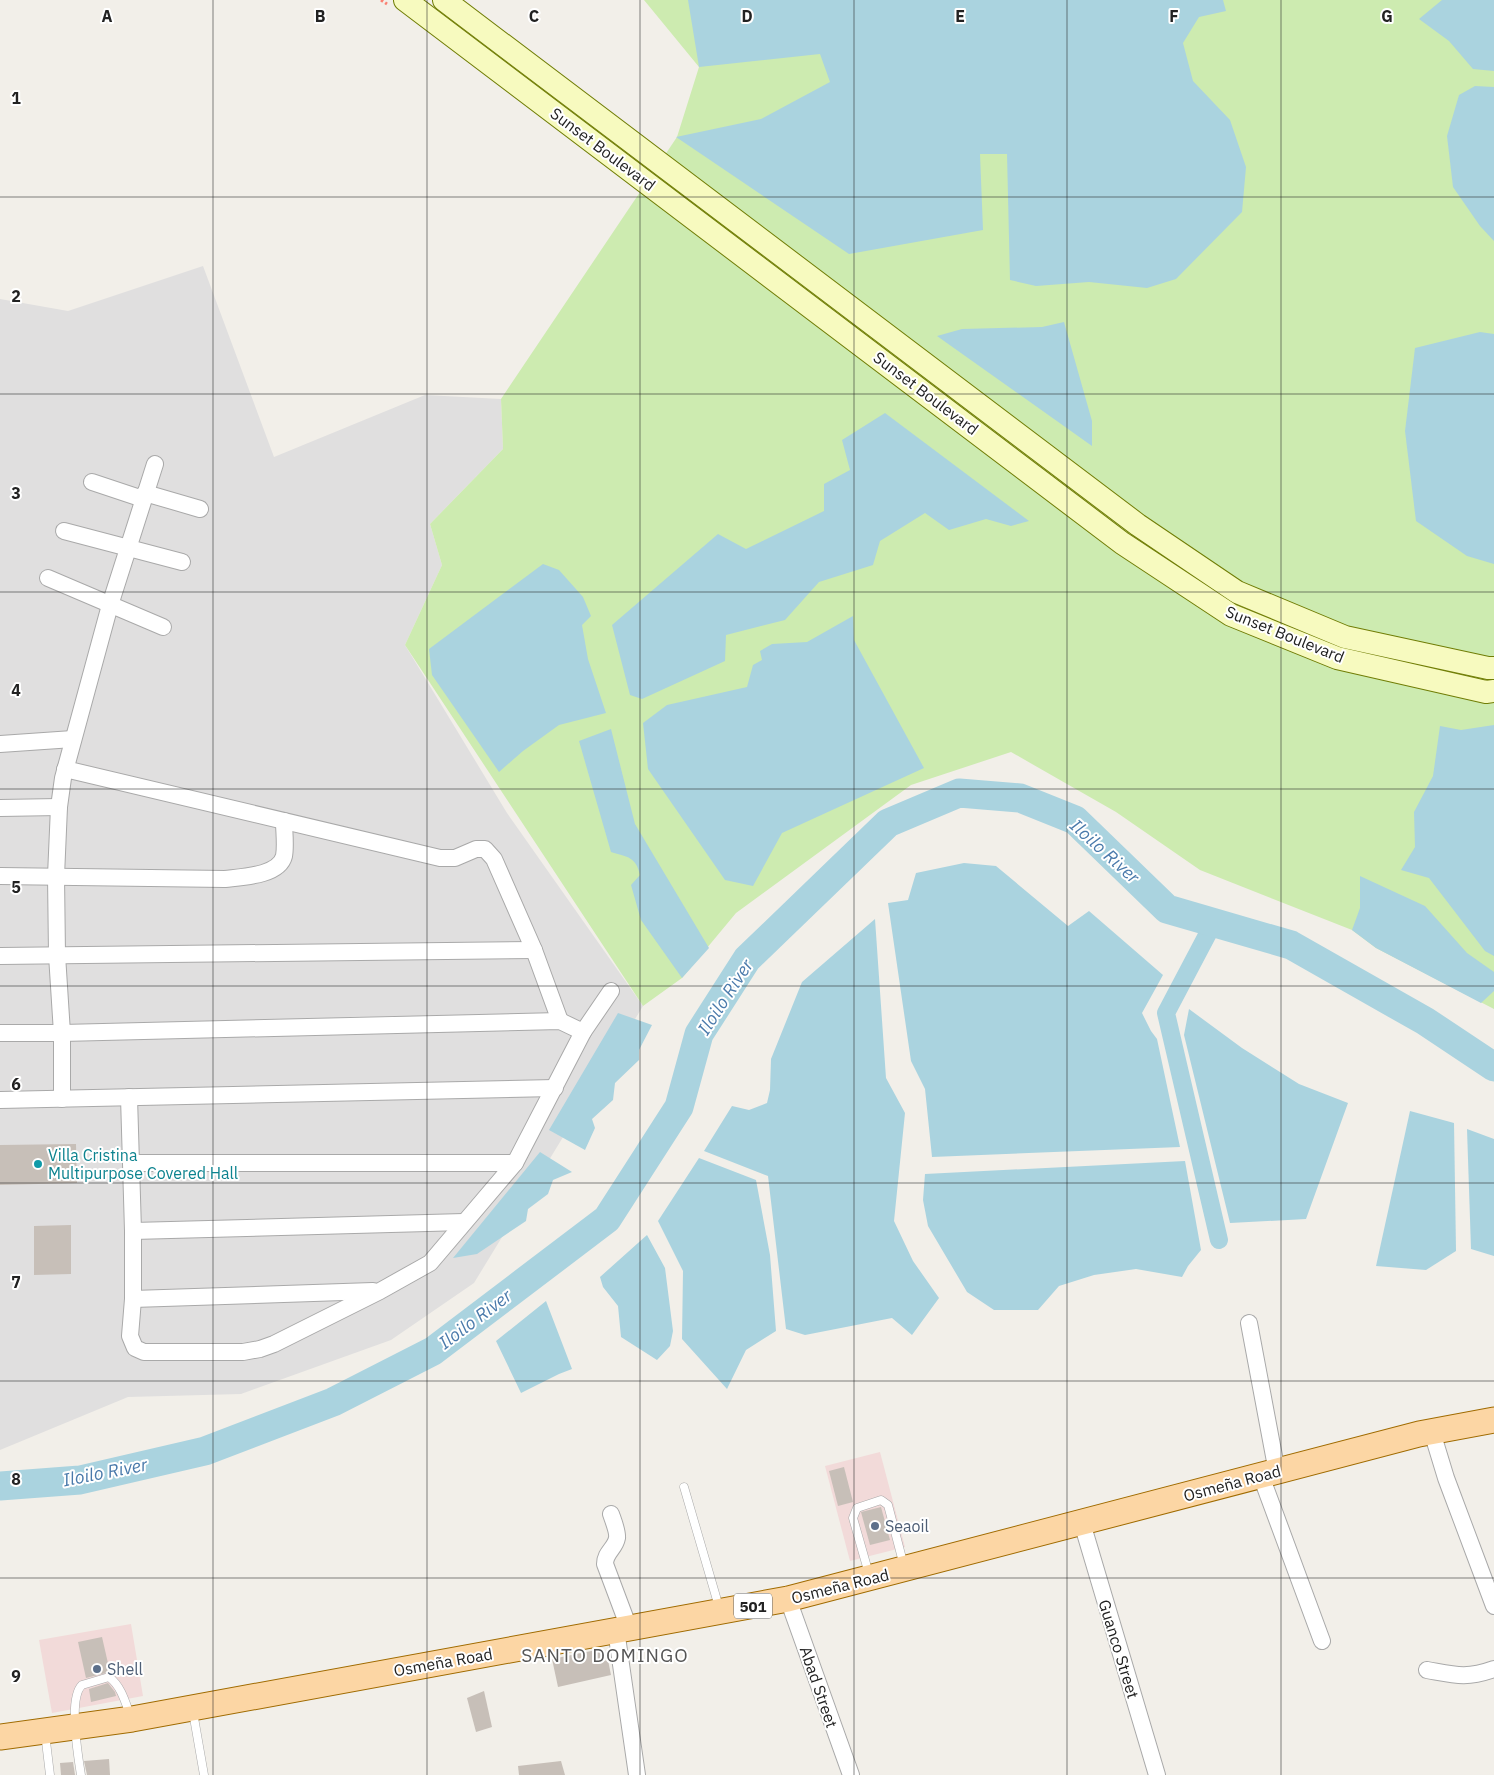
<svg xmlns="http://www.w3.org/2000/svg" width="1494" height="1775" viewBox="0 0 1494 1775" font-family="'IBM Plex Sans',sans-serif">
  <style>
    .residential { fill: #e0dfdf }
    .commercial { fill: #f2dad9 }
    .grass { fill: #cdebb0 }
    .water { fill: #aad3df }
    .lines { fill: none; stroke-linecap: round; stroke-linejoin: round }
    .canal { stroke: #aad3df; stroke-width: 18 }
    .river { stroke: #aad3df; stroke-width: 29 }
    .building { fill: #c7bfb8 }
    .service-casing { stroke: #a9a9a9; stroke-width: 9 }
    .minor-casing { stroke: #a9a9a9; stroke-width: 18 }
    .secondary-casing { stroke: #707d05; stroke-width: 24 }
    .primary-casing { stroke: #a06b00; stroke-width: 27 }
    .path { stroke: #fa8072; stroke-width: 3; stroke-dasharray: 2.5 2.5; stroke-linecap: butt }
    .service { stroke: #fff; stroke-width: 8 }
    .minor { stroke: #fff; stroke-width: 16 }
    .secondary { stroke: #f7fabf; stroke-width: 22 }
    .primary { stroke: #fcd6a4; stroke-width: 25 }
    .grid { fill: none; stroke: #222; stroke-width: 1; stroke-opacity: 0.55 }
    .culture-dot { fill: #0f9aa8; stroke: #fff; stroke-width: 2 }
    .service-dot { fill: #5c6f8a; stroke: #fff; stroke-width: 2 }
    .labels { text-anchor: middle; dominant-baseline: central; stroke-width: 4; stroke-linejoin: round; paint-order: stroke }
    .shield { fill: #fff; stroke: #646464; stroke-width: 1 }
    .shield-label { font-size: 15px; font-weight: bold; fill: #222 }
    .street-label { font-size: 16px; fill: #222; stroke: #fff }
    .culture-label { font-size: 16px; fill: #0d838f; stroke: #fff; text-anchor: start }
    .service-label { font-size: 16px; fill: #4e5e75; stroke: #fff; text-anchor: start }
    .water-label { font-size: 18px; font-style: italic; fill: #4a7aab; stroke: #fff }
    .quarter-label { font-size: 19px; letter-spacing: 1px; fill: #555; stroke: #fff }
    .grid-label { font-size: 16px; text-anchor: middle; font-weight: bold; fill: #222; stroke: #fff; stroke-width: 4; stroke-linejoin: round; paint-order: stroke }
  </style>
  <rect width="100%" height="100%" fill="#f2efe9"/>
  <path class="residential" d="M203,266L274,457L425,395L501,399L503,449L430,524L442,565L405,645L507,813L643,1006L474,1283L391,1340L241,1394L128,1397L0,1450V299L68,311Z"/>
  <g class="commercial">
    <path d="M880,1452L905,1547L850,1561L825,1466Z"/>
    <path d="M131,1624L143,1696L52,1713L39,1640Z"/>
  </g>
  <path class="grass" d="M644,0H1494V1009L1376,948L1352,930L1200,870L1116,812L1011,752L911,785L736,913L682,978L643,1006L405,645L442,565L430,524L503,449L501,399L677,137L699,67Z"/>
  <g class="water">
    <path d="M688,0H1223L1226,11L1199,17L1183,43L1193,81L1230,120L1246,167L1242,212L1176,279L1147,288L1089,282L1036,286L1010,280L1007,154H980L983,230L849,254L676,137L761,119L830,82L820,54L699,67Z"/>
    <path d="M1442,0H1494V71L1473,69L1449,41L1419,19Z"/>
    <path d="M1475,86L1494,87V241L1480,226L1453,187L1447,136L1459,95Z"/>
    <path d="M1064,322L1092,421V446L937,336L962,329L1042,327Z"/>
    <path d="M1480,332L1494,334V564L1467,556L1416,521L1405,431L1415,348Z"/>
    <path d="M885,413L1029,521L1011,526L986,519L949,530L925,513L880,541L873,565L819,582L785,620L726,635L725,661L642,699L630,695L612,625L718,534L746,549L824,511V484L850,470L842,440Z"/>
    <path d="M543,564L559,570L583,597L591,616L582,625L588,659L606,713L559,725L523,751L499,772L432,675L429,649Z"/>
    <path d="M853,616L854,640L924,768L782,833L753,886L725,880L648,769L643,723L667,705L747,687L753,665L762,660L760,651L772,644L807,642Z"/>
    <path d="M1494,725V956L1485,951L1429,878L1401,870L1415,847L1414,812L1433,776L1440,726L1461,730Z"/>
    <path d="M611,729L635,824L709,948L682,978L641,920L631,885L640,875C636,857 628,857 611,852L579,741Z"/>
    <path d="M964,863L996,866L1068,926L1089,911L1163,975L1142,1013L1151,1031L1157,1039L1180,1147L932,1157L925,1089L911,1061L888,903L908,900L916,873Z"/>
    <path d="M1360,876L1425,906L1467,953L1494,972V991L1481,1003L1376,948L1352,930L1360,908Z"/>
    <path d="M875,919L886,1078L905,1113L894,1221L913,1261L939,1298L912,1335L892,1318L805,1335L786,1329L768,1176L704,1151L732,1106L749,1110L767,1103L770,1090L771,1059L802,982Z"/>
    <path d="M1189,1009L1242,1048L1299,1084L1348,1103L1306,1219L1230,1223L1184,1035Z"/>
    <path d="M618,1013L652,1025L639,1050V1060L615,1083L613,1100L592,1119L595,1128L585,1150L549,1130Z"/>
    <path d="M1410,1111L1454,1123L1456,1251L1426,1270L1376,1266Z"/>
    <path d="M1467,1129L1494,1139V1256L1471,1249Z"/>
    <path d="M540,1152L572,1172L553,1180L548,1194L528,1209L526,1221L477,1254L453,1258Z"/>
    <path d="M699,1158L756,1180L770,1255L776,1331L746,1350L727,1389L682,1339L683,1271L658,1221Z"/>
    <path d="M1185,1161L1201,1250L1188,1266L1182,1277L1136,1269L1094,1275L1059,1286L1038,1310H994L967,1292L928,1226L923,1200L925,1174Z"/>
    <path d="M647,1235L665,1268L673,1331L670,1346L657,1360L621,1337L618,1306L603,1287L600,1277Z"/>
    <path d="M546,1301L572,1369L559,1374L521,1393L496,1341Z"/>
  </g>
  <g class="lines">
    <path class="canal" d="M1214,922L1166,1013L1219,1240"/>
    <path class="river" d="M0,1486L80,1480L205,1451L333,1402L433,1351L607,1219L679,1107L699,1034L747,959L888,823L959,793L1020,798L1075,820L1167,909L1291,945L1425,1021L1494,1067"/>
  </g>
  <g class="building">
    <path d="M76,1144L77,1183L0,1185V1145Z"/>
    <path d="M71,1225V1274L34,1275V1226Z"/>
    <path d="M844,1467L853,1502L838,1506L829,1471Z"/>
    <path d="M881,1507L890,1540L870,1545L861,1512Z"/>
    <path d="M102,1637L110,1672L86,1678L78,1642Z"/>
    <path d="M601,1649L603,1661L608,1660L611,1675L558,1687L552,1659Z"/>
    <path d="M108,1683L115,1692L116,1696L91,1702L89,1689Z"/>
    <path d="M484,1691L492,1727L476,1732L467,1698Z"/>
    <path d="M109,1759L110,1775H87L84,1761Z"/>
    <path d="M561,1761L565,1775H519L518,1766Z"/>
    <path d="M73,1762L75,1775H61L60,1763Z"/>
  </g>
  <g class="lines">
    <defs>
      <g id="service">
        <path d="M684,1487L719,1607"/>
        <path d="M869,1574L853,1518L857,1508L881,1500L888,1505L904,1566"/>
        <path d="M193,1712L204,1775"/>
        <path d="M45,1733L50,1775"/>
        <path d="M81,1775C78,1756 68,1698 82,1685L109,1677C121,1686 125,1701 130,1715"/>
      </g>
      <g id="minor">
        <path d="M92,482L143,499"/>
        <path d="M145,493L200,509"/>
        <path d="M64,531L182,562"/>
        <path d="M48,578L163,627"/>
        <path d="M0,744L73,739"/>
        <path d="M65,769L440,858H455L476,849H485L494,859L534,950L560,1021"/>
        <path d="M0,808L59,807"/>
        <path d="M0,876L225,879C241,877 279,876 284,856C286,845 284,832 284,821"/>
        <path d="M0,956L534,950"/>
        <path d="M0,1033H62L560,1021L583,1032"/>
        <path d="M129,1097L133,1231V1299L130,1336L135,1348L144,1352H243L260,1349L274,1344L380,1291L430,1263L515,1163L583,1032L611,991"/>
        <path d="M62,1099V1033L57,955L56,876L59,807L63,778L110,605L155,464"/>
        <path d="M0,1100L555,1088"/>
        <path d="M132,1163H515"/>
        <path d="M133,1231L464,1222"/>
        <path d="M133,1299L373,1291"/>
        <path d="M1249,1323L1277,1472"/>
        <path d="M1432,1432L1446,1478L1494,1606"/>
        <path d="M1261,1476L1322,1641"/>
        <path d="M611,1514C613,1520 618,1532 617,1538C615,1549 605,1552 605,1564L629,1628"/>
        <path d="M1082,1523L1157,1775"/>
        <path d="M788,1599L851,1775"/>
        <path d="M616,1630L637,1775"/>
        <path d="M1427,1670C1455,1675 1466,1679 1494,1669"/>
      </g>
      <g id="secondary">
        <path d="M405,0L1122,543L1231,615L1337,658L1486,692L1494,691"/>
        <path d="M444,0L1138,525L1237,592L1345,637L1488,668H1494"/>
      </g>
      <path id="primary" d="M0,1737L132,1719L788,1599L1419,1434L1494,1420"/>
    </defs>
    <use href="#service" class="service-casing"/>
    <use href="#minor" class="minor-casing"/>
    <use href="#secondary" class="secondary-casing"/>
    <use href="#primary" class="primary-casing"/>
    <path class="path" d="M381,0L387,4"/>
    <use href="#service" class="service"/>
    <use href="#minor" class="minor"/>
    <use href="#secondary" class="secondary"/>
    <use href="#primary" class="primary"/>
  </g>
  <path class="grid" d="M213,0V1775M427,0V1775M640,0V1775M854,0V1775M1067,0V1775M1281,0V1775M0,197H1494M0,394H1494M0,592H1494M0,789H1494M0,986H1494M0,1183H1494M0,1381H1494M0,1578H1494"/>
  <circle class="culture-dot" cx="38" cy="1164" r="5"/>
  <g class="service-dot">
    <circle cx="875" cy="1526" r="5"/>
    <circle cx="97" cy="1669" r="5"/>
  </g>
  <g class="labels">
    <rect class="shield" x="734" y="1593.5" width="38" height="25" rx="4"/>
    <g class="shield-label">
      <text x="753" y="1606">501</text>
    </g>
    <g class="street-label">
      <text transform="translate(603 149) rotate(37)">Sunset Boulevard</text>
      <text transform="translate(926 393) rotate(37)">Sunset Boulevard</text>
      <text transform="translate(1285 634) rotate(22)">Sunset Boulevard</text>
      <text transform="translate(1232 1483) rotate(-15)">Osmeña Road</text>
      <text transform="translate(840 1586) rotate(-14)">Osmeña Road</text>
      <text transform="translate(1119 1649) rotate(73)">Guanco Street</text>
      <text transform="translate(443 1662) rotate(-10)">Osmeña Road</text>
      <text transform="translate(819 1687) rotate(71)">Abad Street</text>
    </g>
    <g class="culture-label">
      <text x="48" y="1155">Villa Cristina<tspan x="48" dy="18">Multipurpose Covered Hall</tspan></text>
    </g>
    <g class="service-label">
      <text x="885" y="1526">Seaoil</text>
      <text x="107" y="1669">Shell</text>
    </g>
    <g class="water-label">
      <text transform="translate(1105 851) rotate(42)">Iloilo River</text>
      <text transform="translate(725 997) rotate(-57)">Iloilo River</text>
      <text transform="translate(475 1319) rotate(-37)">Iloilo River</text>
      <text transform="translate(105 1472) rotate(-11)">Iloilo River</text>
    </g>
    <g class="quarter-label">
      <text x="605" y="1655">SANTO DOMINGO</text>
    </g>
  </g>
  <g class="grid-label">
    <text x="107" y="22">A</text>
    <text x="320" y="22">B</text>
    <text x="534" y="22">C</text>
    <text x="747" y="22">D</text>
    <text x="960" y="22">E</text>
    <text x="1174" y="22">F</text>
    <text x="1387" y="22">G</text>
    <text x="16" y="104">1</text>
    <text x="16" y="302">2</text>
    <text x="16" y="499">3</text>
    <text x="16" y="696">4</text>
    <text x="16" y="893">5</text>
    <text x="16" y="1090">6</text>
    <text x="16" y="1288">7</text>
    <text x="16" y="1485">8</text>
    <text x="16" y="1682">9</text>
  </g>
</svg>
